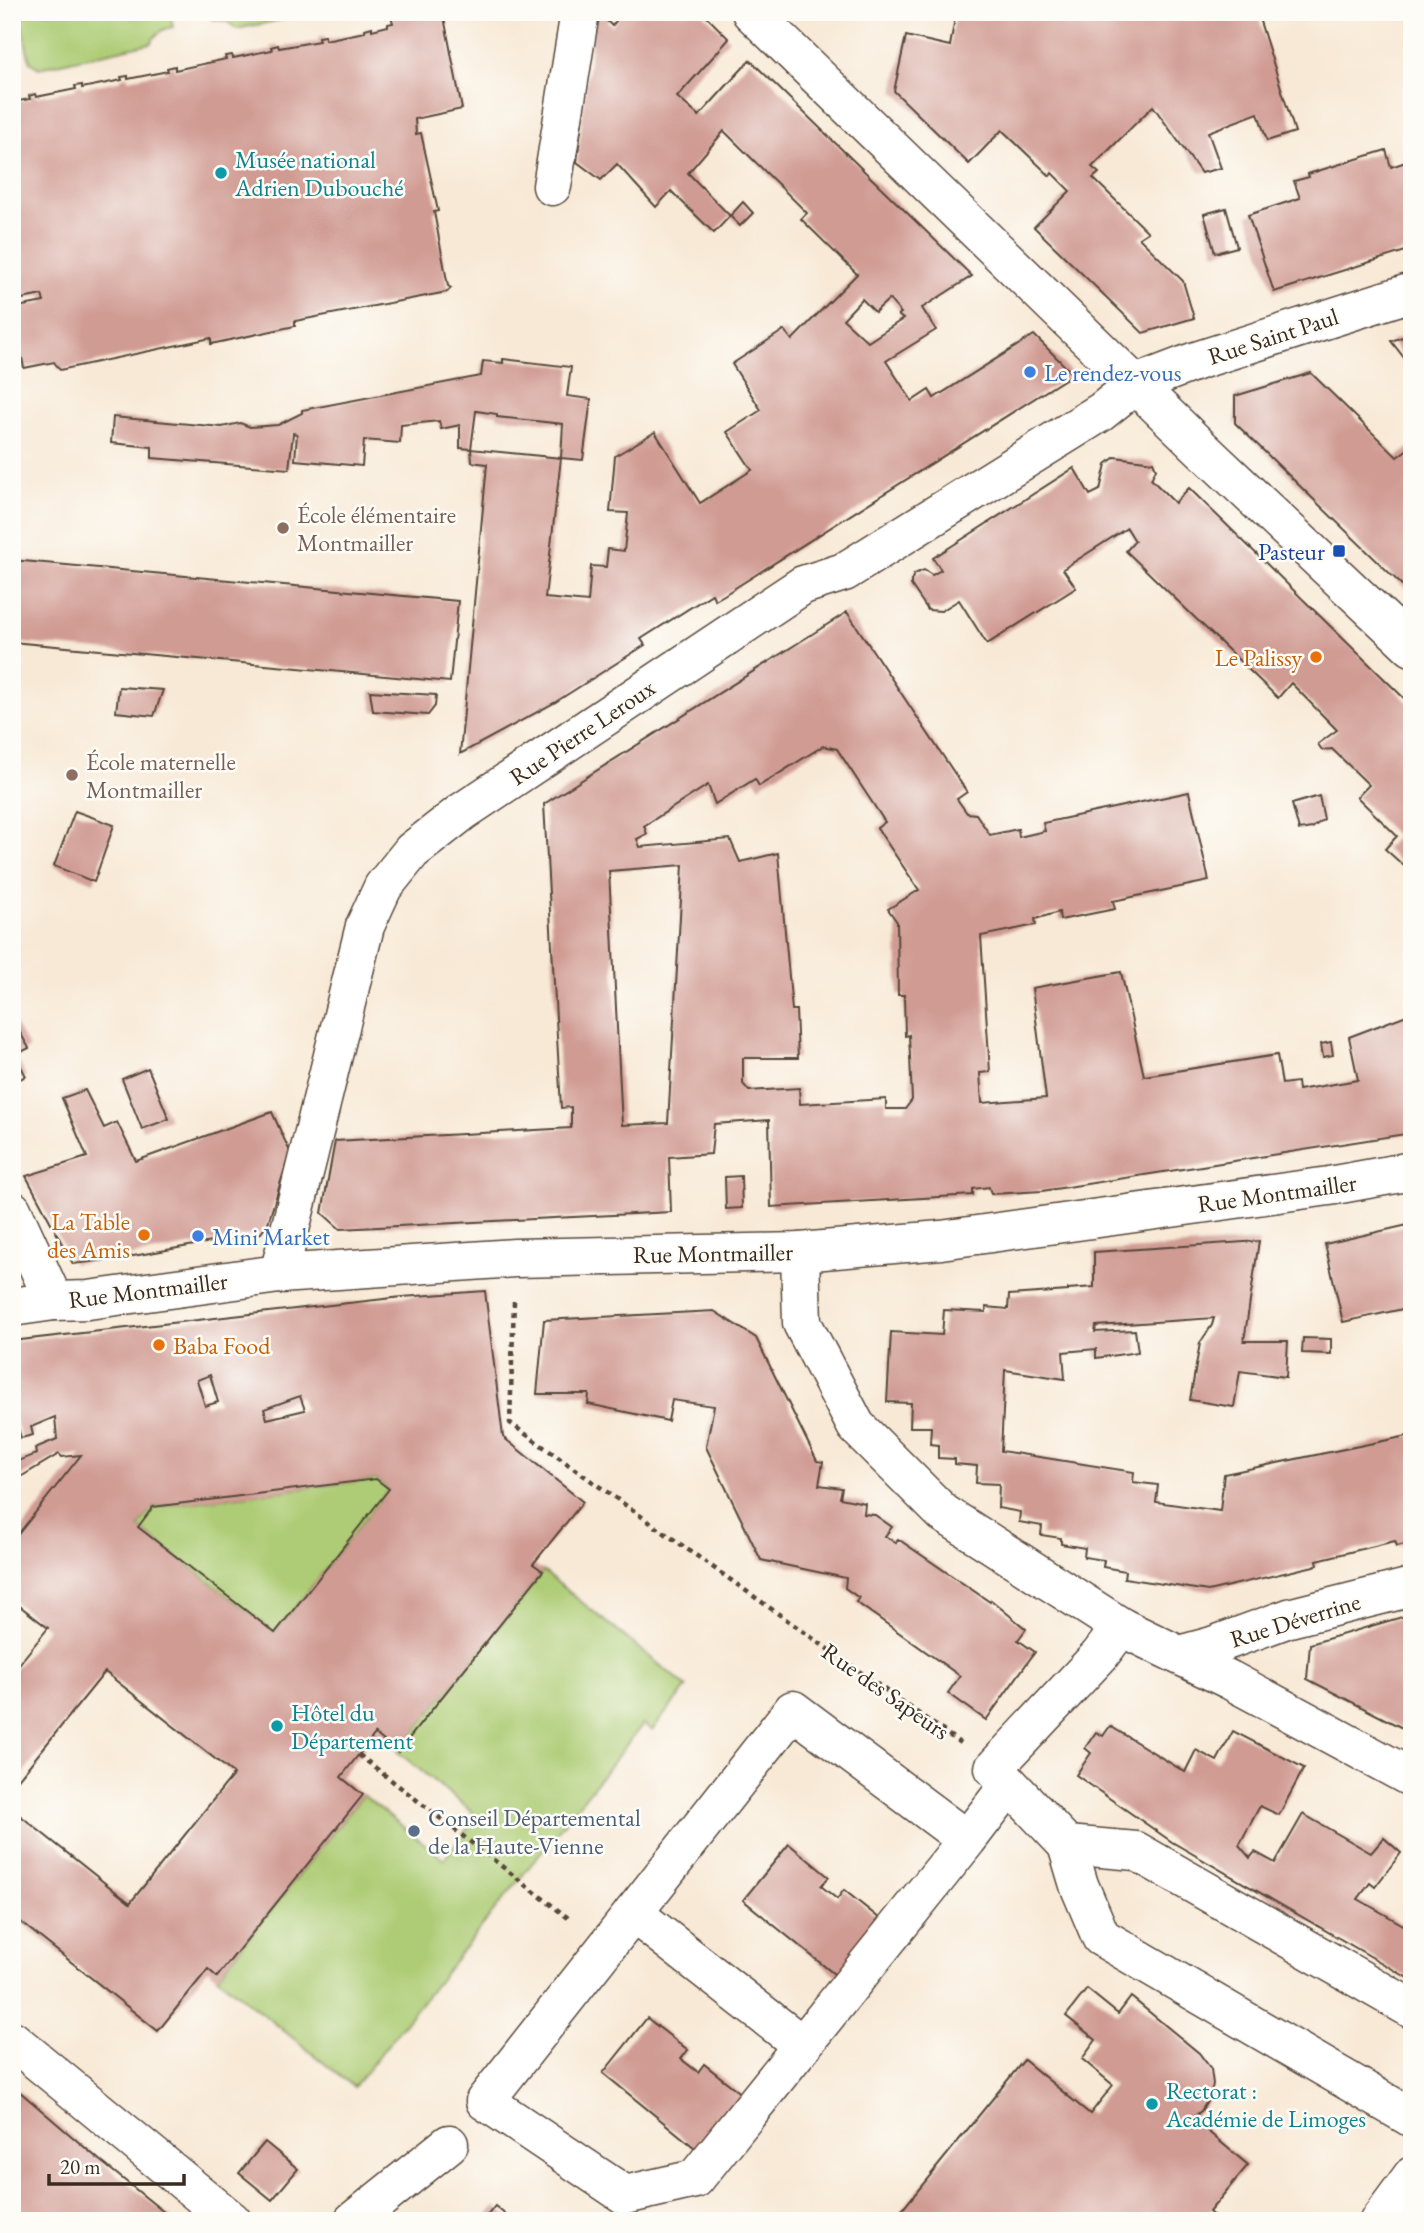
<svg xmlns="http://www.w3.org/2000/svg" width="1424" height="2233" viewBox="0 0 1424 2233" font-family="'EB Garamond',serif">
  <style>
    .green { fill: #adcc74; stroke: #747b49; stroke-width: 2 }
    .building { fill: #d09b93; fill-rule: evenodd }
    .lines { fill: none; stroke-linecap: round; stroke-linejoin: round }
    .minor-casing { stroke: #57473a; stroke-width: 41 }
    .major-casing { stroke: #57473a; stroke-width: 41 }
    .path { stroke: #57473a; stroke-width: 4.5; stroke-dasharray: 5 5; stroke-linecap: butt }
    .minor { stroke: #fff; stroke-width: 38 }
    .major { stroke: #fff; stroke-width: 38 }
    .culture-dot { fill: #0f9aa8; stroke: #fdfcf7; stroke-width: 2.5 }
    .shop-dot { fill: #3f7fe0; stroke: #fdfcf7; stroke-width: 2.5 }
    .education-dot { fill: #8d6e63; stroke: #fdfcf7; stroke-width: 2.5 }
    .transit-dot { fill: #1a4fb4; stroke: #fdfcf7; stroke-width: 2.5 }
    .food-dot { fill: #e8710a; stroke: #fdfcf7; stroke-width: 2.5 }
    .service-dot { fill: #5c6f8a; stroke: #fdfcf7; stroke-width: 2.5 }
    .labels { text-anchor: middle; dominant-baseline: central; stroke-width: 5; stroke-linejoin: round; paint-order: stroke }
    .culture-label { font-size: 24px; fill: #0d838f; stroke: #fdfcf7; text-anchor: start }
    .street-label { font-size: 24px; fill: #3b2a1e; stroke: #fdfcf7 }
    .shop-label { font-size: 24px; fill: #366cbe; stroke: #fdfcf7; text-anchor: start }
    .education-label { font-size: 24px; fill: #785e54; stroke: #fdfcf7; text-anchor: start }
    .transit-label { font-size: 24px; fill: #164399; stroke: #fdfcf7; text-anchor: end }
    .food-label { font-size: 24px; fill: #c56008; stroke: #fdfcf7; text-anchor: end }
    .service-label { font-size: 24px; fill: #4e5e75; stroke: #fdfcf7; text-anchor: start }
  </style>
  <rect width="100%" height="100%" fill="#fdfcf7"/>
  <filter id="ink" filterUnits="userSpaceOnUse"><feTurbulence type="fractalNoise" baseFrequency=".0143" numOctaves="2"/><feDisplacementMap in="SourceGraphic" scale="14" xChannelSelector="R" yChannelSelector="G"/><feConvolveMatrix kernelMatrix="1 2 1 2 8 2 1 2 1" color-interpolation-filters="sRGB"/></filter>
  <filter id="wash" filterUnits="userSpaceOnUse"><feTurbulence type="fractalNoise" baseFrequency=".00686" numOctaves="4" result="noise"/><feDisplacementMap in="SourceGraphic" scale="28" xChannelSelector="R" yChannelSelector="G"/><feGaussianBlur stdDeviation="1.57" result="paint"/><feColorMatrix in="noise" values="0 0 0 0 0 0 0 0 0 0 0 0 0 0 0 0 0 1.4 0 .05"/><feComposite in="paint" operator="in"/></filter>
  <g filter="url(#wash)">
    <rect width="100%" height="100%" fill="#f8e9d6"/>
    <g class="green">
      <path d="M19,12H170L173,27C162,29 156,33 151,43L39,68L30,62Z"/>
      <path d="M210,12H319L237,29L226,21L211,19Z"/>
      <path d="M376,1479L389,1489L275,1633L138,1527L153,1507Z"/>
      <path d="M543,1571L687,1687L652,1730L643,1724L354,2087L217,1977L363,1795L444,1859L477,1816L398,1752Z"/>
    </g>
    <g id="blocks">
      <g class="building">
        <path d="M390,12H443L462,109L415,119L416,134L421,133L438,211L434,212L448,286L451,288L447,292L295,321V326L211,344V338L60,370L54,362L24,368L12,308L44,302L42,295L12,301V102L30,99L29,96L35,94L36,97L76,89L75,86L82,85V88L122,80L121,77L128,76V79L168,71L167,68L175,66V70L226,59L225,56L232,55L233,58L272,50L271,47L278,45L279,48L319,41L318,37L325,36V40L365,32V29L372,27V30L388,26V24L393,23Z"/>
        <path d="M595,12H609L612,15L607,21L612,26L623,12H702L729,39L677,97L699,116L750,60L972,276L922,308L936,330L886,361L912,401L929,390L934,398L1034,335L1073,374L724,595L715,600L712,594L641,639L645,645L554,703L460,754L487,464L472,462L471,449L561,458L545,598L588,602L591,566L606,567L608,549L624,551L628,513L610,512L615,456L655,432L700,503L752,470L727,432L761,410L732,364L784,330L792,340L857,274L801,219L807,213L724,131L688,173L730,216L714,233L671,191L656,207L617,164L601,180L577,162ZM862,299L875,312L889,299L901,313L898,315L903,319L868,342L843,319Z"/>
        <path d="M956,12H1257L1295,132L1267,141L1258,113L1208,132L1221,168L1201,173L1153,106L1092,167L1099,173L1093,178L1148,232L1139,238L1183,281L1194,318L1143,333L1034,227L1070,191L1052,173L1050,176L1002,130L969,164L894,91L906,36L950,46Z"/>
        <path d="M1386,150L1391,167L1412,160V249L1274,292L1248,215L1300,198L1294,181L1309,177L1308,174Z"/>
        <path d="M743,202L753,213L740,226L730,216Z"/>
        <path d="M1226,208L1237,247L1215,253L1204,214Z"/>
        <path d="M1412,334V368L1391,341Z"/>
        <path d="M503,359L571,367L567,396L591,399L583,460L561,458L563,424L497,417V414L476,411L471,449L460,448V425L441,429L439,421L401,425L400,443L364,440L362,466L295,460L297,434L293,433L289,469L152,458V447L111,443L113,417L222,427L240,423L250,427L278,425L302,413V410L481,376L483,361L503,363Z"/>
        <path d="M1311,373L1397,457L1412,446V595L1235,423V396Z"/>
        <path d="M1115,457L1153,462L1156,469L1151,479L1175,503L1189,488L1412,706V873L1385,849L1397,836L1357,797L1369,785L1332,749L1322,750L1318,744L1337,730L1291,683L1278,698L1126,551L1135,541L1127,528L1063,569L1076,588L987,644L959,600L941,611L928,610L911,585V581L914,574L924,570L932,575L941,570L933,558L1074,468L1090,495L1100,490L1106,464Z"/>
        <path d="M12,560L458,601L450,682L12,642Z"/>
        <path d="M847,612L967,792L957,799L967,813L976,814L990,835L1018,829L1019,837L1045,831L1043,823L1189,792L1209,881L1113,901L1115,909L1060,920L1059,912L1035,919L1036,925L981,936L990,1072L980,1073L982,1103L1046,1098L1032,988L1121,972L1144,1076L1277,1055L1282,1084L1297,1082L1298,1090L1358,1080L1349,1037L1412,1013V1133L1042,1191L991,1194L989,1187L973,1189V1195L771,1207L769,1120L714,1124L711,1154L669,1157L671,1212L340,1229L322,1213L335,1141L571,1128V1107L561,1108L544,804ZM823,746L837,749L885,822L877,828L919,890L888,909L897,922L898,995H904L905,1036L909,1035L912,1100L905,1109H886V1099L800,1104L799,1088L749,1091L743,1084V1058H798L796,1010H792L778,853L740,862L730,839L640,847L637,839L647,834L644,826L708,785L715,804L755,779L759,786ZM683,865L668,1123L622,1125L609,871Z"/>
        <path d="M119,687L163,690L154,716L116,712Z"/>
        <path d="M370,691L436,695L435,706L428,715L373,711Z"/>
        <path d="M1319,796L1324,819L1312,828L1299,830L1292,804Z"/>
        <path d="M75,811L114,825L94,882L54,866Z"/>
        <path d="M12,1019L29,1048L15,1055L26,1076L12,1083Z"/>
        <path d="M1331,1042L1333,1055L1323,1057L1321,1044Z"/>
        <path d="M148,1068L169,1119L142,1129L122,1079Z"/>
        <path d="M85,1090L104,1128L117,1122L136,1161L272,1112L290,1152L268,1223L261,1233L122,1258L73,1264L26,1176L87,1157L62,1098Z"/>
        <path d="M741,1176L742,1208L726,1209L725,1177Z"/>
        <path d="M1412,1224V1307L1343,1322L1325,1244Z"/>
        <path d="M1259,1241L1244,1341H1288L1286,1377L1240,1371L1234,1407L1190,1400L1200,1343L1212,1325L1214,1318L1096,1326L1095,1332L1135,1330L1138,1352L1096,1358V1349L1063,1352L1065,1379L1005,1370L1001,1451L1134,1472L1133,1482L1158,1485L1156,1502L1220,1511L1224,1474L1412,1435V1542L1397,1546L1395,1541L1317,1560L1318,1565L1208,1591L1124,1578L1125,1571L1103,1567L1104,1560L1084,1557L1085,1548L1061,1544V1538L1041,1535L1042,1526L1019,1522L1020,1512L998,1508L999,1484L976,1483L977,1466L955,1464V1459L938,1458V1445L930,1444L931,1427H910L911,1403L887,1402L891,1332L942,1335L944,1310L986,1312V1307L1008,1309L1009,1295L1068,1291V1289L1094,1287V1252Z"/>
        <path d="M485,1291L503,1437L583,1502L533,1564L543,1571L398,1752L375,1734L341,1777L363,1795L217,1977L208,1969L158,2031L12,1915V1809L130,1903L234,1774L105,1672L12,1787V1673L48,1628L12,1600V1542L81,1455L62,1457L59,1454L12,1482V1454L16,1462L36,1454L35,1448L57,1439L55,1417L31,1427L33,1435L21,1438L15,1418L12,1419V1341L402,1297ZM210,1375L218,1402L205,1406L197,1380ZM300,1396L305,1410L267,1419L264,1409ZM376,1479L389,1489L275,1633L138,1527L153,1507Z"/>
        <path d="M714,1311L756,1338L817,1461L823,1462L819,1485L842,1488L840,1498L865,1503L864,1514L875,1515L892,1527L885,1536L896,1543L898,1539L990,1602L991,1600L1026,1629L1018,1640L1035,1652L986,1720L948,1693L960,1676L856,1602L859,1598L845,1588L846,1578L761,1560L706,1447L714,1406L672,1400L668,1421L588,1404L589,1394H537L544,1320Z"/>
        <path d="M1303,1338L1331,1339V1354L1302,1353Z"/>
        <path d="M1412,1614V1733L1307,1679L1310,1644Z"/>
        <path d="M1110,1726L1185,1772L1196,1750L1217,1761L1233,1731L1304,1768L1279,1815L1260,1806L1239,1845L1250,1858L1255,1852L1275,1863L1303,1814L1371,1853L1384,1838L1401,1853L1375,1887L1370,1883L1358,1899L1412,1930V1972L1408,1978L1172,1842L1076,1775L1091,1753L1085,1748L1096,1732L1103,1736Z"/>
        <path d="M789,1844L829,1877L821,1886L837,1899L844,1890L885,1923L839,1978L743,1900Z"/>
        <path d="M1087,1989L1118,2014L1131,1997L1199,2053L1211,2069L1213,2084L1210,2097L1201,2111L1192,2118L1248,2165L1209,2212L1219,2221H893L1024,2060L1090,2114L1113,2085L1082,2059L1096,2040L1066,2016Z"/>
        <path d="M647,2018L688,2050L681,2059L698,2072L704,2064L744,2096L700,2152L603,2073Z"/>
        <path d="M12,2085L103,2163L175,2221H12Z"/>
        <path d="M265,2142L298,2169L272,2200L239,2173Z"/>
        <path d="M495,2206L513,2221H483Z"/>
      </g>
    </g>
  </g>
  <g filter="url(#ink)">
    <use href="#blocks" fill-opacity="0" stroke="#57473a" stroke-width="2"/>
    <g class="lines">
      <defs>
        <g id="minor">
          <path d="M751,12L1202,449L1412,647"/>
          <path d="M552,186L580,12"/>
          <path d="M12,1210L54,1301"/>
          <path d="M800,1252L802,1323L856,1426L943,1513L1121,1627L1230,1680L1412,1778"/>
          <path d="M279,1274L365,926L383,887L412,851L462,812L803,585L844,572L1101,412L1136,384L1196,361L1412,292"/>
          <path d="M1121,1627L1100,1655L994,1768L1067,1845L1136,1851L1412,2009"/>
          <path d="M1179,1655L1212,1646L1289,1618L1412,1587"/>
          <path d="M967,1840L793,1710L485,2101L625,2195L695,2179L967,1840L1009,1785"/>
          <path d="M1067,1845L1079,1885L1101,1937L1412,2118"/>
          <path d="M633,1913L802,2045"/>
          <path d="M353,2221L449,2144"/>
          <path d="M1379,2221L1412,2176"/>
        </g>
        <g id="major">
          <path d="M12,1307L54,1301L88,1300L279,1274L515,1258L800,1252L941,1240L1329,1186L1412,1171"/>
          <path d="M12,2040L232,2221"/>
        </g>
      </defs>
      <use href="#minor" class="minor-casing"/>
      <use href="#major" class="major-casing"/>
      <g class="path">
        <path d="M514,1301L510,1423L960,1743"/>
        <path d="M359,1755L572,1921"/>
      </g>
      <use href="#minor" class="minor"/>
      <use href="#major" class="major"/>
    </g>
  </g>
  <g class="culture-dot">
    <circle cx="221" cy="173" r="7"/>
    <circle cx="277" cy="1726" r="7"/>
    <circle cx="1152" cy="2104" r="7"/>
  </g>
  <g class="shop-dot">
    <circle cx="1030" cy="372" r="7"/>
    <circle cx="198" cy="1236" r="7"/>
  </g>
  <g class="education-dot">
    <circle cx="283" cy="528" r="7"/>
    <circle cx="72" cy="775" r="7"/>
  </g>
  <rect class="transit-dot" x="1332" y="544" width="14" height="14" rx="3.5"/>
  <g class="food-dot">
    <circle cx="1316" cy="657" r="7"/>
    <circle cx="144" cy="1235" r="7"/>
    <circle cx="159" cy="1345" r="7"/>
  </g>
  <circle class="service-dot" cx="414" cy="1831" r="7"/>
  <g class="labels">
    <g class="culture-label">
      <text x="235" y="159">Musée national<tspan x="235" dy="28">Adrien Dubouché</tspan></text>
      <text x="291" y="1712">Hôtel du<tspan x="291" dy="28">Département</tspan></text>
      <text x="1166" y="2090">Rectorat :<tspan x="1166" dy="28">Académie de Limoges</tspan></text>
    </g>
    <g class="street-label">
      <text transform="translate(1273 336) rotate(-18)">Rue Saint Paul</text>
      <text transform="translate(582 732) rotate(-34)">Rue Pierre Leroux</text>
      <text transform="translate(1277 1193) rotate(-8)">Rue Montmailler</text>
      <text transform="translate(713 1253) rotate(-1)">Rue Montmailler</text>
      <text transform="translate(148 1290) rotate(-7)">Rue Montmailler</text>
      <text transform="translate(1295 1620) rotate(-17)">Rue Déverrine</text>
      <text transform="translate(886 1691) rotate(35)">Rue des Sapeurs</text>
    </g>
    <g class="shop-label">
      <text x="1044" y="372">Le rendez-vous</text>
      <text x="212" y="1236">Mini Market</text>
    </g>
    <g class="education-label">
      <text x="297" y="514">École élémentaire<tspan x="297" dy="28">Montmailler</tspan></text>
      <text x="86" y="761">École maternelle<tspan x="86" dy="28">Montmailler</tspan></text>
    </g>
    <g class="transit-label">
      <text x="1325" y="551">Pasteur</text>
    </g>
    <g class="food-label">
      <text x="1302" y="657">Le Palissy</text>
      <text x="130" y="1221">La Table<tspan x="130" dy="28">des Amis</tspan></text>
      <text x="173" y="1345" text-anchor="start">Baba Food</text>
    </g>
    <g class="service-label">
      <text x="428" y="1817">Conseil Départemental<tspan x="428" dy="28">de la Haute-Vienne</tspan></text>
    </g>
  </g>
  <rect width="1424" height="2233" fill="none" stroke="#fdfcf7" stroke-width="42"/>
  <path d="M49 2174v10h135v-10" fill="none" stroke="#3b2a1e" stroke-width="3.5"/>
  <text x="60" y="2174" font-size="21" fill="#3b2a1e" stroke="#fdfcf7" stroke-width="5" paint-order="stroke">20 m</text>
</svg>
